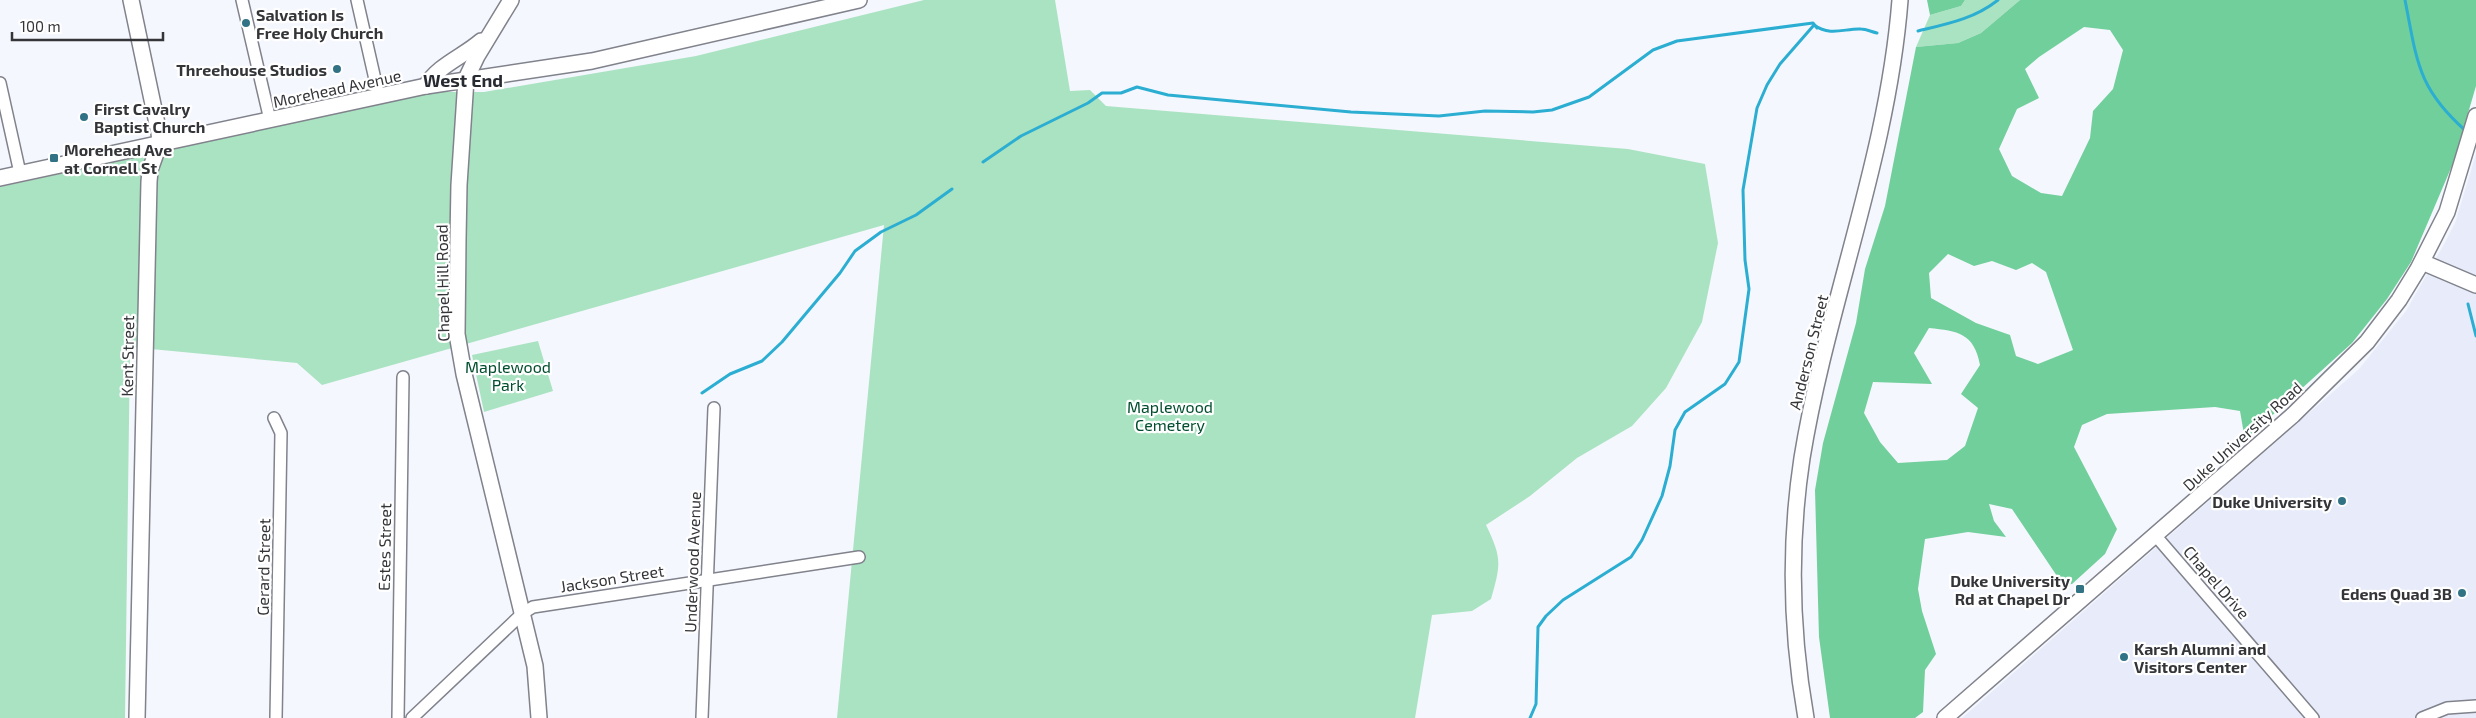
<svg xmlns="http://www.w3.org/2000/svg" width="2476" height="718" viewBox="0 0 2476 718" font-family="'Exo 2',sans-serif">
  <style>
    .built { fill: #e8ecfa }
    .green { fill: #aae3c1 }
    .forest { fill: #71cf9b; fill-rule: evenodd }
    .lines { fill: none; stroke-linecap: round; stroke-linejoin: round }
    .stream { stroke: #2baed1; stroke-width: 3 }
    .street-casing { stroke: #80828c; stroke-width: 14 }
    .secondary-casing { stroke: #80828c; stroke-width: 18 }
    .street { stroke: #fff; stroke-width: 11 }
    .secondary { stroke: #fff; stroke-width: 15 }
    .poi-dot { fill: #317385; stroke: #fff; stroke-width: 2 }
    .labels { text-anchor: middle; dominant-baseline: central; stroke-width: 4.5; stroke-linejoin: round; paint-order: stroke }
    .poi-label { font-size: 16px; font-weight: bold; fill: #343539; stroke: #fff; text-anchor: start }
    .street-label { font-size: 16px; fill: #343539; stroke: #fff }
    .park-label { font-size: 16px; fill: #004e2e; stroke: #fff }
    .neighbourhood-label { font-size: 18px; font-weight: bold; fill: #282a32; stroke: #fff }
  </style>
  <rect width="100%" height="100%" fill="#f5f7fe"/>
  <path class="built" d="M2476,154V718H1962L2359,369L2406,311L2443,246L2455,223Z"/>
  <g class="green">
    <path d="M924,0H1055L1070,91L1090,90L1106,106L1628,149L1705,164L1718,243L1702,322L1666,388L1632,426L1577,458L1530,496L1486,525C1502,558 1501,564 1491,599L1472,611L1432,615L1415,718H837L884,225L322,385L297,363L130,347L125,718H0V187L434,92H484L696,56Z"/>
    <path d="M1965,0H2020L1981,33L1958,43L1916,47L1930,15L1961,6Z"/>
    <path d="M538,341L553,391L484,412L472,355Z"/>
  </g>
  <g class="forest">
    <path d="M1927,0H1965L1961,6L1930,15Z"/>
    <path d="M2020,0H2476V86L2454,161L2411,262L2387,299L2352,343L2245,440L2240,411L2215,407L2107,414L2082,425L2074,447L2117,529L2105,554L2072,584L2063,585L2012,509L1989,504L1994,521L2006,537L1968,532L1925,539L1918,589L1922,611L1936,654L1925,670L1923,712L1915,718H1830L1819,637L1815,490L1823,443L1856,323L1865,269L1885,206L1916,47L1958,43L1981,33ZM2084,27L2110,30L2123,50L2113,89L2093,111L2090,138L2062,196L2041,193L2012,176L1999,149L2017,109L2039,98L2025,69L2039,57ZM1948,254L1974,266L1992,261L2016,270L2032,263L2046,272L2073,350L2038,364L2016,356L2010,335L1976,323L1931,298L1929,273ZM1929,328C1958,331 1974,333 1980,365L1961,394L1978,408L1965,446L1947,460L1898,463L1880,442L1864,413L1873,382L1932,384L1914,353Z"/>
  </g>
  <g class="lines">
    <g class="stream">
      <path d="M2405,0C2417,60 2417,88 2466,131"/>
      <path d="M1918,31C1947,24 1974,19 1998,0"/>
      <path d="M983,162L1021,136L1088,103L1102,93H1121L1137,87L1168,95L1351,112L1439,116L1485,111L1533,112L1552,110L1589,97L1653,50L1677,41L1813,23L1817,28"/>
      <path d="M2468,304L2476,336"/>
      <path d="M702,393L730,374L762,361L782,342L840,273L855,251L881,232L916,215L952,189"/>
      <path d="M1530,718L1536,704L1538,627L1546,616L1563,600L1631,557L1642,540L1662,496L1670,466L1675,430L1685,412L1725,384L1739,362L1749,289L1745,260L1743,190L1757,108L1767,85L1780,64L1814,25C1831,37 1845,28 1861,29C1866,29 1872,32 1877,33"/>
    </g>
    <defs>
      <g id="street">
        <path d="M242,0L270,120"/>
        <path d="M357,0L379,97"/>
        <path d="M0,83L20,173"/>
        <path d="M274,418L281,433L276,718"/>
        <path d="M2155,535L2313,718"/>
        <path d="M398,718L403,377"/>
        <path d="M412,718L523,613L533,607L859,557"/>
        <path d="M702,718L714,408"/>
        <path d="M2422,718L2447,708L2476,706"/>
      </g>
      <g id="secondary">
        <path d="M131,0L159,133L160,142L150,170L149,182L137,718"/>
        <path d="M511,0L477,56L466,79L459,185L458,239L457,334L464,374L535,666L539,718"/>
        <path d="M426,86C437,66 464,56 481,41"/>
        <path d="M0,178L426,86L592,61L859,0"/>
        <path d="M2422,262L2476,285"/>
        <path d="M1806,718C1791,633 1789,544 1802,458C1827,304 1888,157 1900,0"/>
        <path d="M1945,718L2293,415L2367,342L2399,300L2418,269L2447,212L2476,116"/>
      </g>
    </defs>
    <use href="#street" class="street-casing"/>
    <use href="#secondary" class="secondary-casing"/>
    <use href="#street" class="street"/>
    <use href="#secondary" class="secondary"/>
  </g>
  <g class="poi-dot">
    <circle cx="246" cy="23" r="5"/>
    <circle cx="337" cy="69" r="5"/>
    <circle cx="84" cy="117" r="5"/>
    <rect x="49" y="153" width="10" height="10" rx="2.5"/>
    <circle cx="2342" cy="501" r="5"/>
    <rect x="2075" y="584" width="10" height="10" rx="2.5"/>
    <circle cx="2462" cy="593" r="5"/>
    <circle cx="2124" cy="657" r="5"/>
  </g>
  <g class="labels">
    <g class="poi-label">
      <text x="256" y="14">Salvation Is<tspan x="256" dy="18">Free Holy Church</tspan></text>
      <text x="327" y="69" text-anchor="end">Threehouse Studios</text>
      <text x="94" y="108">First Cavalry<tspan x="94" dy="18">Baptist Church</tspan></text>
      <text x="64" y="149">Morehead Ave<tspan x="64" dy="18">at Cornell St</tspan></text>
      <text x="2332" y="501" text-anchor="end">Duke University</text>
      <text x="2070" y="580" text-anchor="end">Duke University<tspan x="2070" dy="18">Rd at Chapel Dr</tspan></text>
      <text x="2452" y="593" text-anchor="end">Edens Quad 3B</text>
      <text x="2134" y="648">Karsh Alumni and<tspan x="2134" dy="18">Visitors Center</tspan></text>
    </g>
    <g class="street-label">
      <text transform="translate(337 88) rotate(-12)">Morehead Avenue</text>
      <text transform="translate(442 283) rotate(-91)">Chapel Hill Road</text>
      <text transform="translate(1808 352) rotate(-76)">Anderson Street</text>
      <text transform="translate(127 356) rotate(-89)">Kent Street</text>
      <text transform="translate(2242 436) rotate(-42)">Duke University Road</text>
      <text transform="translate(384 547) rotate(-89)">Estes Street</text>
      <text transform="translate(692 562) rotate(-88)">Underwood Avenue</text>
      <text transform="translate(263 567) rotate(-89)">Gerard Street</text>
      <text transform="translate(612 578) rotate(-9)">Jackson Street</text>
      <text transform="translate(2217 582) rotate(49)">Chapel Drive</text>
    </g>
    <g class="park-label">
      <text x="508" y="366">Maplewood<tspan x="508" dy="18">Park</tspan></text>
      <text x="1170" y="406">Maplewood<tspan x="1170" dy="18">Cemetery</tspan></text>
    </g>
    <g class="neighbourhood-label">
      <text x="463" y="80">West End</text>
    </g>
  </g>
  <path d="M12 32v8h151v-8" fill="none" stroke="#343539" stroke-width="2.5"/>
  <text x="20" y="32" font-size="15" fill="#343539" stroke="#ffffff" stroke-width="4" paint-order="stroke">100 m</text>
</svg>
